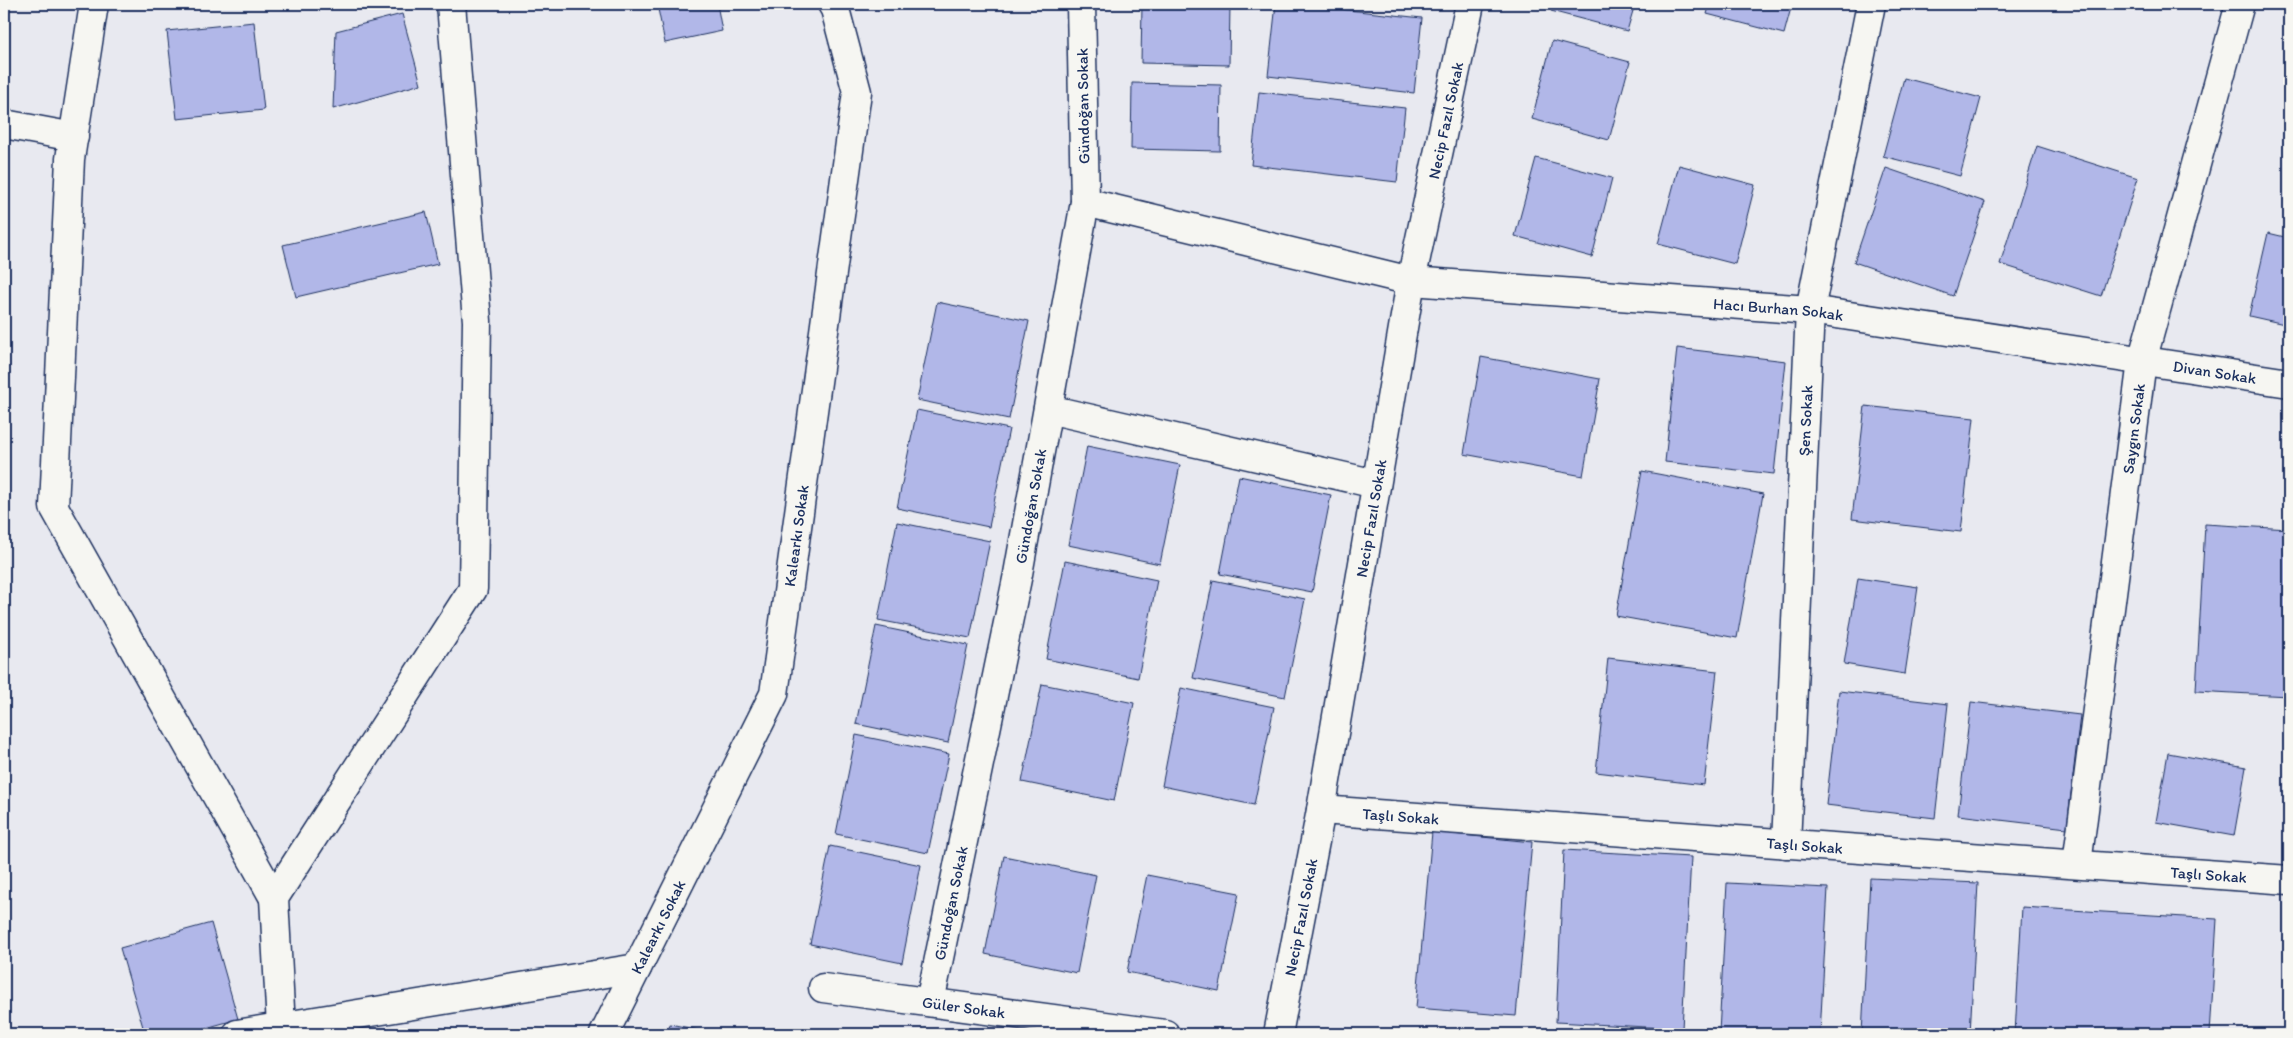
<svg xmlns="http://www.w3.org/2000/svg" width="2293" height="1038" viewBox="0 0 2293 1038" font-family="Itim,sans-serif">
  <style>
    .building { fill: #b1b7e8; stroke: #1b2f5e }
    .lines { fill: none; stroke-linecap: round; stroke-linejoin: round }
    .minor-casing { stroke: #1b2f5e; stroke-width: 31 }
    .minor { stroke: #f6f6f2; stroke-width: 28 }
    .labels { text-anchor: middle; dominant-baseline: central; stroke-width: 5; stroke-linejoin: round; paint-order: stroke }
    .street-label { font-size: 16px; fill: #1b2f5e; stroke: #f6f6f2 }
  </style>
  <rect width="100%" height="100%" fill="#e8e9f0"/>
  <filter id="ink" filterUnits="userSpaceOnUse"><feTurbulence type="fractalNoise" baseFrequency=".02" numOctaves="2"/><feDisplacementMap in="SourceGraphic" scale="10" xChannelSelector="R" yChannelSelector="G"/><feConvolveMatrix kernelMatrix="1 2 1 2 8 2 1 2 1" color-interpolation-filters="sRGB"/></filter>
  <g filter="url(#ink)">
    <g class="building">
      <path d="M657,4H717L722,31L665,43Z"/>
      <path d="M1142,4H1230L1229,65L1141,63Z"/>
      <path d="M1276,4H1293L1422,18L1414,93L1268,76Z"/>
      <path d="M1418,4H1434L1433,8Z"/>
      <path d="M1553,4H1635L1627,31L1551,11Z"/>
      <path d="M1710,4H1792L1784,34L1707,14Z"/>
      <path d="M402,14L421,84L333,109L336,31Z"/>
      <path d="M254,22L264,110L177,119L167,31Z"/>
      <path d="M1552,41L1630,62L1609,140L1532,119Z"/>
      <path d="M1904,78L1981,98L1960,176L1883,156Z"/>
      <path d="M1132,83L1221,85L1220,151L1131,149Z"/>
      <path d="M1259,92L1405,108L1397,182L1251,165Z"/>
      <path d="M2037,146L2138,178L2101,296L2000,264Z"/>
      <path d="M1536,158L1612,178L1592,257L1515,236Z"/>
      <path d="M1679,165L1755,185L1735,264L1658,244Z"/>
      <path d="M1886,168L1985,202L1953,296L1854,262Z"/>
      <path d="M426,212L438,264L296,297L283,245Z"/>
      <path d="M2268,233L2289,238V325L2249,316Z"/>
      <path d="M937,302L1029,321L1009,419L917,400Z"/>
      <path d="M1677,348L1786,361L1774,474L1665,462Z"/>
      <path d="M1481,357L1600,379L1583,476L1464,454Z"/>
      <path d="M1865,406L1974,418L1961,532L1852,519Z"/>
      <path d="M917,410L1009,429L989,527L897,508Z"/>
      <path d="M1087,446L1180,465L1160,564L1068,545Z"/>
      <path d="M1642,471L1763,494L1737,638L1616,616Z"/>
      <path d="M1239,476L1331,495L1312,592L1220,574Z"/>
      <path d="M897,522L990,541L970,638L878,620Z"/>
      <path d="M2205,524L2289,529L2288,696L2196,691Z"/>
      <path d="M1065,561L1157,580L1138,678L1046,659Z"/>
      <path d="M1858,578L1918,587L1905,674L1844,664Z"/>
      <path d="M1213,580L1305,599L1285,697L1193,678Z"/>
      <path d="M876,626L968,645L948,743L856,724Z"/>
      <path d="M1608,658L1717,671L1704,785L1596,772Z"/>
      <path d="M1042,684L1134,703L1114,801L1022,782Z"/>
      <path d="M1181,688L1274,707L1254,805L1162,786Z"/>
      <path d="M1839,691L1948,704L1935,818L1826,805Z"/>
      <path d="M1971,702L2080,715L2067,828L1958,815Z"/>
      <path d="M856,735L949,754L928,853L836,834Z"/>
      <path d="M2168,753L2246,767L2234,836L2156,822Z"/>
      <path d="M1432,832L1532,842L1516,1016L1416,1008Z"/>
      <path d="M830,846L921,865L902,963L810,944Z"/>
      <path d="M1564,850L1691,857L1682,1029L1556,1022Z"/>
      <path d="M1004,856L1096,875L1077,973L985,954Z"/>
      <path d="M1147,875L1239,893L1219,991L1127,972Z"/>
      <path d="M1870,878L1978,883L1970,1034H1862Z"/>
      <path d="M1727,883L1828,888L1820,1034L1719,1033Z"/>
      <path d="M2022,907L2217,919L2210,1034H2015Z"/>
      <path d="M211,923L238,1019L184,1034H145L120,948Z"/>
      <path d="M670,1024L719,1034H668Z"/>
      <path d="M769,1031L789,1034H768Z"/>
    </g>
    <g class="lines">
      <defs>
        <g id="minor">
          <path d="M94,4L70,159L54,507L274,898"/>
          <path d="M4,124L74,137"/>
          <path id="s1" d="M1085,202L1411,281L1810,310L2289,383"/>
          <path d="M1048,409L1376,484"/>
          <path id="s2" d="M1321,810L2289,880"/>
          <path id="s3" d="M1786,844L1810,310L1871,4"/>
          <path id="s4" d="M2077,864L2142,361L2240,4"/>
          <path id="s5" d="M823,988L1165,1034"/>
          <path id="s6" d="M930,1002L1018,574L1085,202L1081,4"/>
          <path d="M281,1027L274,898L473,589L477,321L451,4"/>
          <path d="M237,1034L637,968"/>
          <path id="s7" d="M604,1034L774,694L857,92L835,9L832,4"/>
          <path id="s8" d="M1278,1034L1321,810L1411,281L1470,4"/>
        </g>
      </defs>
      <use href="#minor" class="minor-casing"/>
      <use href="#minor" class="minor"/>
    </g>
  </g>
  <g class="labels">
    <g class="street-label">
      <text transform="translate(1083 106) rotate(-91)">Gündoğan Sokak</text>
      <text stroke="none"><textPath href="#s8" startOffset="929">Necip Fazıl Sokak</textPath></text>
      <text stroke="none"><textPath href="#s1" startOffset="704">Hacı Burhan Sokak</textPath></text>
      <text stroke="none"><textPath href="#s1" startOffset="1145">Divan Sokak</textPath></text>
      <text stroke="none"><textPath href="#s3" startOffset="424">Şen Sokak</textPath></text>
      <text stroke="none"><textPath href="#s4" startOffset="439">Saygın Sokak</textPath></text>
      <text stroke="none"><textPath href="#s6" startOffset="506">Gündoğan Sokak</textPath></text>
      <text stroke="none"><textPath href="#s8" startOffset="524">Necip Fazıl Sokak</textPath></text>
      <text stroke="none"><textPath href="#s7" startOffset="540">Kalearkı Sokak</textPath></text>
      <text stroke="none"><textPath href="#s2" startOffset="80">Taşlı Sokak</textPath></text>
      <text stroke="none"><textPath href="#s2" startOffset="485">Taşlı Sokak</textPath></text>
      <text stroke="none"><textPath href="#s2" startOffset="890">Taşlı Sokak</textPath></text>
      <text stroke="none"><textPath href="#s6" startOffset="101">Gündoğan Sokak</textPath></text>
      <text stroke="none"><textPath href="#s8" startOffset="119">Necip Fazıl Sokak</textPath></text>
      <text stroke="none"><textPath href="#s7" startOffset="120">Kalearkı Sokak</textPath></text>
      <text stroke="none"><textPath href="#s5" startOffset="142">Güler Sokak</textPath></text>
    </g>
  </g>
  <rect width="2293" height="1038" fill="none" stroke="#f6f6f2" stroke-width="20"/>
  <rect x="10" y="10" width="2273" height="1018" fill="none" stroke="#1b2f5e" stroke-width="2" filter="url(#ink)"/>
</svg>
